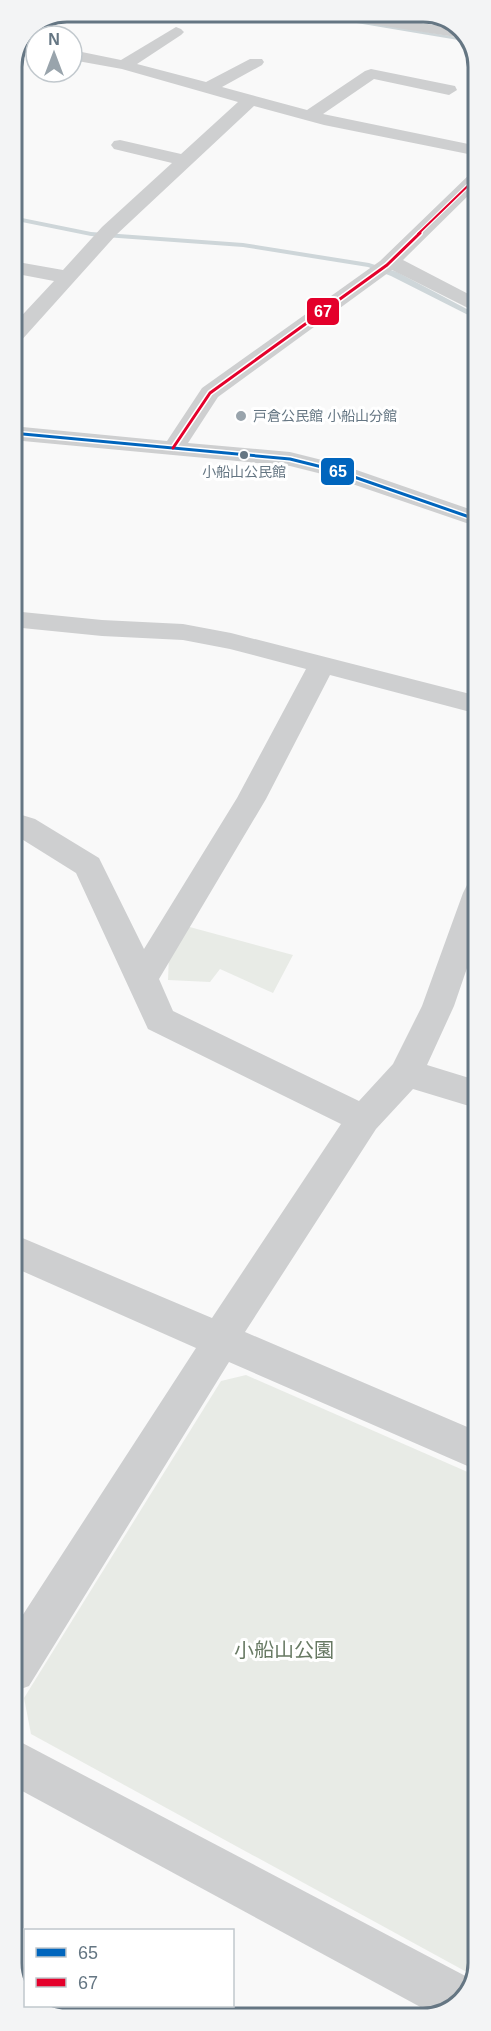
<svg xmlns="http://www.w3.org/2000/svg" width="491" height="2031" viewBox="0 0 491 2031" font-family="Arial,'Noto Sans JP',sans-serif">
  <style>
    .green { fill: #e8ebe6 }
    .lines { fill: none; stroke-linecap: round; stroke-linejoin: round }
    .stream { fill: #ced6d9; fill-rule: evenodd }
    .minor { fill: #cecfd0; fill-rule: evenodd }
    .tertiary { fill: #cecfd0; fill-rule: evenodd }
    .bus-1-casing { stroke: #fff; stroke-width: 6 }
    .bus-2-far1-casing { stroke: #fff; stroke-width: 4.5 }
    .bus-2-casing { stroke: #fff; stroke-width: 6 }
    .bus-1 { stroke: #0065bd; stroke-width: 3 }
    .bus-2-far1 { stroke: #e4002b; stroke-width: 2 }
    .bus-2 { stroke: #e4002b; stroke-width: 3 }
    .poi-dot { fill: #99a4ac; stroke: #fff; stroke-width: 2 }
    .bus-dot { fill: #657683; stroke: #fff; stroke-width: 2 }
    .labels { text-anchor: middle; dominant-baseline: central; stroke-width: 6; stroke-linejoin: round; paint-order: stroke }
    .far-poi-label { font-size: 14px; fill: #657683; stroke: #fff; text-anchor: start }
    .bus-label { font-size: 14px; fill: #657683; stroke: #fff }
    .near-park-label { font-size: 20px; fill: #687a64; stroke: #fff }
    .rim { fill: none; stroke: #657683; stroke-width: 3 }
    .line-badge { stroke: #fff; stroke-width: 2 }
    .badge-label { font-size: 16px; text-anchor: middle; font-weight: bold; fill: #fff }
  </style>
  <rect width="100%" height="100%" fill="#f9f9f9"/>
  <g class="green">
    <path d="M186,926L293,955L273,993L220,969L210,982L168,980L169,955Z"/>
    <path d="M246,1375L479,1477V1964L474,1976L31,1734L24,1698L221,1381Z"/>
  </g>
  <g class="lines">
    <g class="stream">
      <path d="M291,12H306L469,39L470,42Z"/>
      <path d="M12,216L91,232L243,243L369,263L397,272L478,315V320L391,276L368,267L243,247L91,236L12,220Z"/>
    </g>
    <g class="minor">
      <path d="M176,27L181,29L184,32L181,35L137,64L206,82L250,59H262L264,62L262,65L222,87L307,110L365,71L371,69L455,86L457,90L449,95L374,79L323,114L478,146V156L324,125L254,106L116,235L19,343L12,345V326L54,281L12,273V261L63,270L102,227L172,163L114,149L111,145L114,141L120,140L181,154L238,102L122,69L72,60V50L121,60Z"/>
      <path d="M22,43L36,45V55L18,51Z"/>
      <path d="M478,171V186L403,260L478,299V313L392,270L218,397L188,443L290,452L342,465L478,512V527L326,475L290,466L12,440V426L167,441L202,388L380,261L472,172Z"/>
      <path d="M12,611L102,620L183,624L231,633L478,696V714L330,675L266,799L159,979L173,1011L359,1101L393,1064L422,1006L463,893L467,885L478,882V936L454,1006L427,1065L479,1081V1109L413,1089L376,1129L245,1332L479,1432V1471L229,1362L29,1686L13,1692V1630L196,1348L13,1267V1234L212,1318L341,1124L148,1029L76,873L12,833V812L35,819L99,858L144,949L237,798L306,669L230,649L183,640L102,636L12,627Z"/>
      <path d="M13,1738L473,1980L466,2000L437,2016L13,1786Z"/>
    </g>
    <path class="tertiary" d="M318,12H355L464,30L469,39L325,17Z"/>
    <defs>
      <path id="bus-1" d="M12,433L290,459L334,470L478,520"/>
      <path id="bus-2-far1" d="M418,234L478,176"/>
      <path id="bus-2" d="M173,448L210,393L387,265L420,233"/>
    </defs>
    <use href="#bus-1" class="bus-1-casing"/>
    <use href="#bus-2-far1" class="bus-2-far1-casing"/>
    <use href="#bus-2" class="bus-2-casing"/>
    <use href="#bus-1" class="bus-1"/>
    <use href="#bus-2-far1" class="bus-2-far1"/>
    <use href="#bus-2" class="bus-2"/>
  </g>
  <circle class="poi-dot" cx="241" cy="416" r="6"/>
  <circle class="bus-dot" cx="244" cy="455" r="5"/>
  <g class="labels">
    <g class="far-poi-label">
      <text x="253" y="416">戸倉公民館 小船山分館</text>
    </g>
    <g class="bus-label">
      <text x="244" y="472">小船山公民館</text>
    </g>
    <g class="near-park-label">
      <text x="284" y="1650">小船山公園</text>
    </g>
  </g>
  <path d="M0 0H491V2031H0ZM67 22H423A45 45 0 0 1 468 67V1963A45 45 0 0 1 423 2008H67A45 45 0 0 1 22 1963V67A45 45 0 0 1 67 22Z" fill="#f3f4f5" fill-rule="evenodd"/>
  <path class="rim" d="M67 22H423A45 45 0 0 1 468 67V1963A45 45 0 0 1 423 2008H67A45 45 0 0 1 22 1963V67A45 45 0 0 1 67 22Z"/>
  <g class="line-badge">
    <rect x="306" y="297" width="34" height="29" rx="6" fill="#e4002b"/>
    <rect x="320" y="457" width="35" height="29" rx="6" fill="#0065bd"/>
  </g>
  <g class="badge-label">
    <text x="323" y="317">67</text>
    <text x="338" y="477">65</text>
  </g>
  <rect x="24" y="1929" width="210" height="78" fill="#ffffff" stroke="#c1c8cd" stroke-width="1.5"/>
  <rect x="36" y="1948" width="30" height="9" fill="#0065bd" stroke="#c1c8cd" stroke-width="1.5"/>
  <text x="78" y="1959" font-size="18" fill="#657683">65</text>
  <rect x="36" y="1978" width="30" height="9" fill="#e4002b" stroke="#c1c8cd" stroke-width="1.5"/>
  <text x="78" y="1989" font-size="18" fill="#657683">67</text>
  <g transform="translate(54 54)"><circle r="28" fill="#ffffff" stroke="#c1c8cd" stroke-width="1.5"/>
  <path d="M0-4.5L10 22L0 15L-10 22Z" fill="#99a4ac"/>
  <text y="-9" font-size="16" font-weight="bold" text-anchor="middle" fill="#657683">N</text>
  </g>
</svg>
